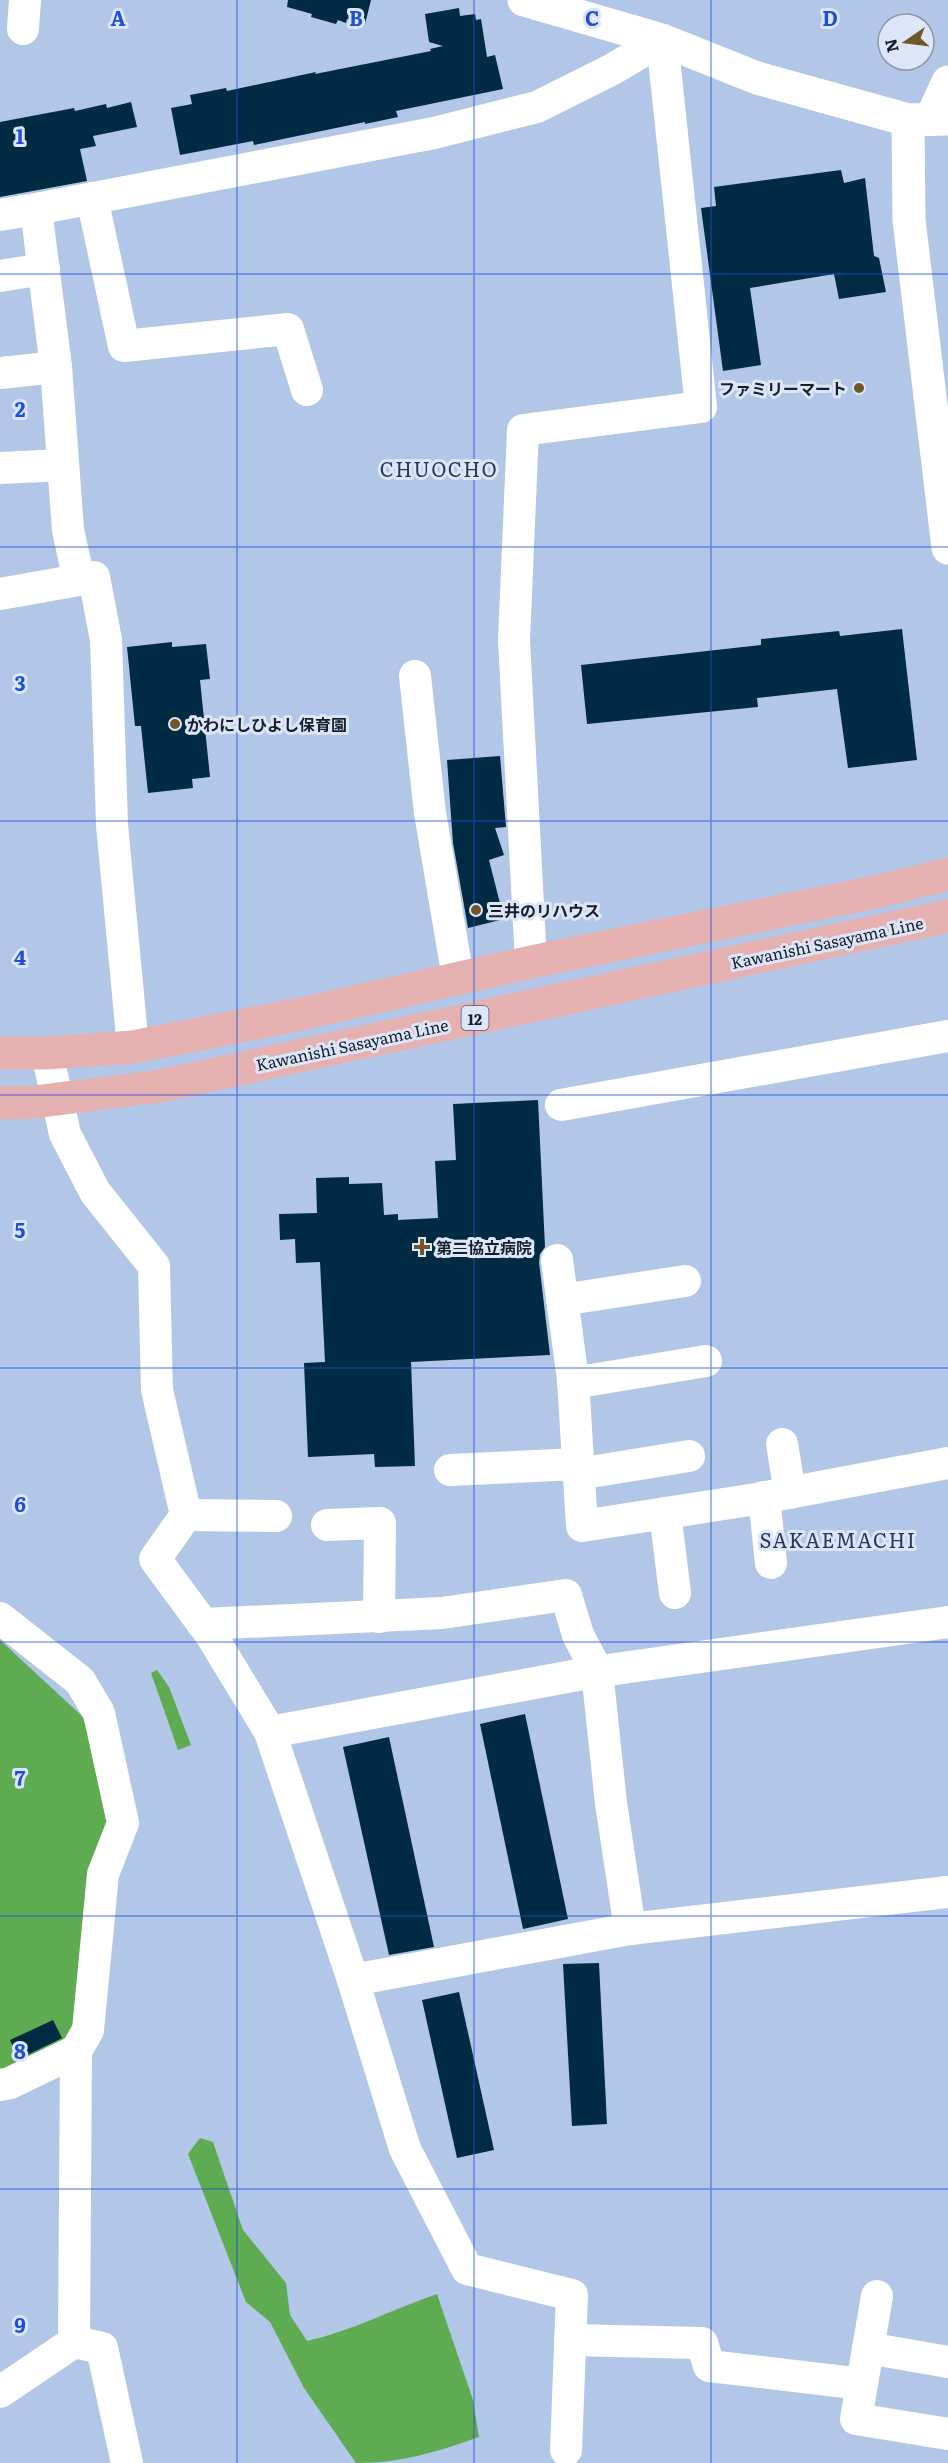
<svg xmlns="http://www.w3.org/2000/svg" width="948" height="2463" viewBox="0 0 948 2463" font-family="Literata,'Noto Sans JP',serif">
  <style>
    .green { fill: #5fab51 }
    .building { fill: #012b43 }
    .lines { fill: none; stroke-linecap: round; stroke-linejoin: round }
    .minor { stroke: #fff; stroke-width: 32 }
    .tertiary { stroke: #fff; stroke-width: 33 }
    .primary { stroke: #e5b1b0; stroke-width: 33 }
    .grid { fill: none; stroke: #1d4ed8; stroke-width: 1.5; stroke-opacity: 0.55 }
    .poi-dot { fill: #715728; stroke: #dce6f8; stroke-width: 2 }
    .labels { text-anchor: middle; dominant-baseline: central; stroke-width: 6; stroke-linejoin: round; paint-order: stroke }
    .shield { fill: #dce6f8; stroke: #515a68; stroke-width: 1.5 }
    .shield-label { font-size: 15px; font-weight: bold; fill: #161e2a }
    .poi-label { font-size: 16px; font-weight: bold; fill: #161e2a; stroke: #dce6f8; text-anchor: start }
    .street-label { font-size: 16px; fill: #161e2a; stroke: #dce6f8 }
    .quarter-label { font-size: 20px; letter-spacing: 1.5px; fill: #293955; stroke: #dce6f8 }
    .grid-label { font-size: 20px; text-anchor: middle; font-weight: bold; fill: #1d4ed8; stroke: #dce6f8; stroke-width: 6; stroke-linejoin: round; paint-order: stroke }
  </style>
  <rect width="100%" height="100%" fill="#b2c6e8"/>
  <g class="green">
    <path d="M0,1640L83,1717L110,1817L85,2023L68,2049L0,2079Z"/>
    <path d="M157,1670L169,1687L191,1745L178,1750L151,1673Z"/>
    <path d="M200,2138L213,2142L243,2230L286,2283L290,2315L307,2341C352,2331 393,2309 437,2294L473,2400L479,2437C436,2452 402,2463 356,2463L304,2388L270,2322L246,2302L188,2154Z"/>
  </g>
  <g class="building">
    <path d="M288,0H371L365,24L347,19L346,23L338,20L336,24L311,17L312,14L287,7Z"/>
    <path d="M459,8L460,16L475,14L476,20L481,19L487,57L495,55L503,89L396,111L398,117L365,124V122L254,145L253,141L180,155L171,108L192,104L190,95L226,88L227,91L316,72L315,74L431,51L430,49L443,46L429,42L425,14Z"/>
    <path d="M131,102L137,127L93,136L96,146L80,149L87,181L0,197V122L74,108L75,111L106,104L107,108Z"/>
    <path d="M841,170L844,183L865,178L874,256L879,258L886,292L839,299L834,274L750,288L761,365L723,371L701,208L716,206L714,187Z"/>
    <path d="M902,629L917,760L848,768L837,689L757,698L758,707L587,724L581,665L761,645V639L839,631L840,636Z"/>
    <path d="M172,642V647L206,644L210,679L200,680L210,777L192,779L193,788L148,793L141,726H135L127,647Z"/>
    <path d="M500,756L506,827L495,828L504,855L489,860L504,919L468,928L453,843L447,760Z"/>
    <path d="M538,1100L545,1247L540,1254L539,1262L550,1355L411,1362L415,1466L375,1467L374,1454L308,1457L304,1363L325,1362L320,1262L296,1263L295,1239L280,1240L279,1214L317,1213L316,1178L349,1177V1184L382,1183L384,1215L398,1214V1220L438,1218L435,1161L456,1160L453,1104Z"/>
    <path d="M525,1714L568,1919L523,1929L480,1724Z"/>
    <path d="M389,1737L434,1947L389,1955L343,1747Z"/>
    <path d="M599,1963L607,2124L572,2126L563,1964Z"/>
    <path d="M459,1992L494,2150L457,2158L422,2000Z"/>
    <path d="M53,2020L62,2038L19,2059L10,2040Z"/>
  </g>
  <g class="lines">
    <g class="minor">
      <path d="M23,29L25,0"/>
      <path d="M92,198L124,346L288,329L307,390"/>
      <path d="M0,215L36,209"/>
      <path d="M0,276L44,269"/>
      <path d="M0,373L56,367"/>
      <path d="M0,468L63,465"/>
      <path d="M0,594L79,580"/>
      <path d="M415,676L430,813L458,978"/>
      <path d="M133,1047L112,825L106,640L94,577L79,580L68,530L56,367L36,209L434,133L537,107L611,70L662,40L701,407L523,430L514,640L531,962"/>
      <path d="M47,1053L65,1134L95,1192L154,1266L157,1390L186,1515L155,1559L211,1635L270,1732L353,1980L405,2149L467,2269L572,2295L566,2450"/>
      <path d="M561,1105L948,1036"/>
      <path d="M557,1260L573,1380L582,1526L756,1499L948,1463"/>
      <path d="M562,1300L685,1281"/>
      <path d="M573,1383L706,1361"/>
      <path d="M782,1444L790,1493"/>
      <path d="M450,1470L578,1464"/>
      <path d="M578,1474L689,1456"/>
      <path d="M764,1497L771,1563"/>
      <path d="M665,1513L675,1593"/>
      <path d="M186,1515L276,1516"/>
      <path d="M327,1525L380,1523L379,1617"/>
      <path d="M0,1618L80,1681L99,1713L123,1823L103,1874L88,2030L76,2051L74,2342L0,2392"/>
      <path d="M203,1624L442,1613L566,1595L578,1635L597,1671L611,1803L630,1929"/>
      <path d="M270,1732L594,1672L948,1622"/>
      <path d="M353,1980L630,1929L948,1892"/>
      <path d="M0,2085L10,2083L76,2051"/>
      <path d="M877,2296L856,2419L948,2434"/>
      <path d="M570,2340L702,2343L709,2366L862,2384"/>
      <path d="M74,2342L102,2348L127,2463"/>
      <path d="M868,2348L948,2362"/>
    </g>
    <g class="tertiary">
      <path d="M524,0L662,40L757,78L908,120L948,119"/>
      <path d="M931,119L948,82"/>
      <path d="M908,120L909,220L948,548"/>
    </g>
    <g class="primary">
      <path d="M0,1053H47L133,1047L296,1015L531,962L880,891L948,874"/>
      <path d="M0,1103L34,1102L160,1086L948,916"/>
    </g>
  </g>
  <path class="grid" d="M237,0V2463M474,0V2463M711,0V2463M0,274H948M0,547H948M0,821H948M0,1095H948M0,1368H948M0,1642H948M0,1916H948M0,2189H948"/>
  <g class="poi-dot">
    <circle cx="859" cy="388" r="6"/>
    <circle cx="175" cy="724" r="6"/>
    <circle cx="476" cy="910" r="6"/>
    <path d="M419 1238h6v6h6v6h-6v6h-6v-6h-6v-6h6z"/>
  </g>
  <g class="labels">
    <rect class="shield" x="461.5" y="1006" width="27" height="24" rx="4.5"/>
    <g class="shield-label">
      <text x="475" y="1018">12</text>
    </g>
    <g class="poi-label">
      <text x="847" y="388" text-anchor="end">ファミリーマート</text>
      <text x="187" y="724">かわにしひよし保育園</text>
      <text x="488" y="910">三井のリハウス</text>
      <text x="436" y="1247">第二協立病院</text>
    </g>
    <g class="street-label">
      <text transform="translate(827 942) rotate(-12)">Kawanishi Sasayama Line</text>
      <text transform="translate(352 1044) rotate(-12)">Kawanishi Sasayama Line</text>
    </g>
    <g class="quarter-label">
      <text x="439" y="468">CHUOCHO</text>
      <text x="838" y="1539">SAKAEMACHI</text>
    </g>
  </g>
  <g class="grid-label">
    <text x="118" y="26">A</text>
    <text x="356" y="26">B</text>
    <text x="592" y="26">C</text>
    <text x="830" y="26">D</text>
    <text x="20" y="144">1</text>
    <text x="20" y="417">2</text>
    <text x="20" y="691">3</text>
    <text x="20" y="965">4</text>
    <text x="20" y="1238">5</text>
    <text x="20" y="1512">6</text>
    <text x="20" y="1786">7</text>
    <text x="20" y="2059">8</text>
    <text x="20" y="2333">9</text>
  </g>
  <g transform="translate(906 42) rotate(256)"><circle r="28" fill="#dce6f8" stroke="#8d96a6" stroke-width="1.5"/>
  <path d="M0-4.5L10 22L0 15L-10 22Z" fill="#715728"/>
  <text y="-9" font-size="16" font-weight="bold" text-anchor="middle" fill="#161e2a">N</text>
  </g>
</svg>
